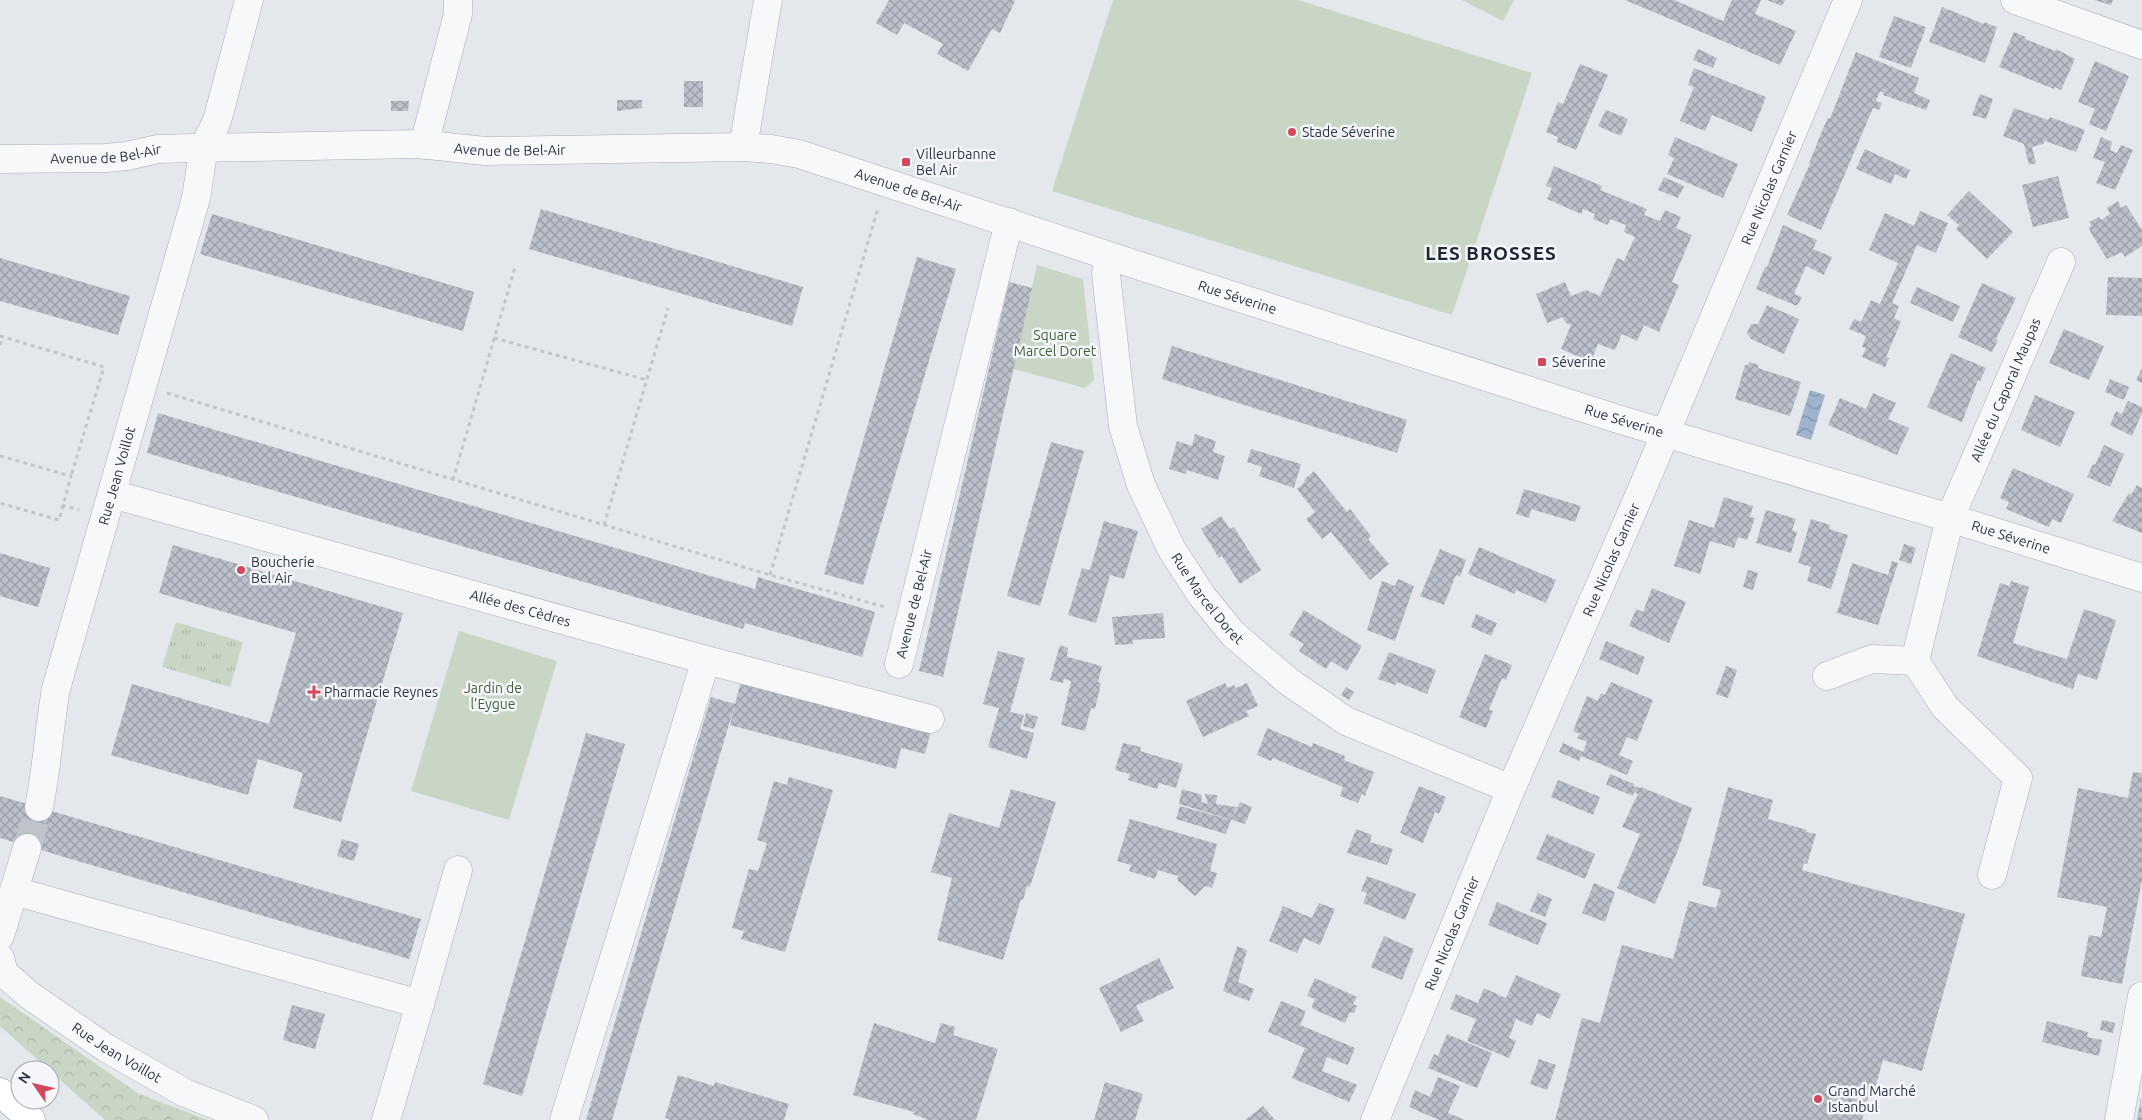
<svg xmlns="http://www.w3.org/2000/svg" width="2142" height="1120" viewBox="0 0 2142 1120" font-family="Ubuntu,sans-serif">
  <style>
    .grass { fill: url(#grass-tufts) }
    .forest { fill: url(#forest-crowns) }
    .park { fill: #c9d6c5 }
    .water { fill: url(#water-waves) }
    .building { fill: url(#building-cross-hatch) }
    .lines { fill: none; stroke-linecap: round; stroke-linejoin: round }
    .minor-tunnel { stroke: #bfc3cb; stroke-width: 28; stroke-dasharray: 28 14; stroke-linecap: butt }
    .minor-casing { stroke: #a9aeb7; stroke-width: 29 }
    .highway-casing { stroke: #8b94a3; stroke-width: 29 }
    .path { stroke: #c2c5cb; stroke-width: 3; stroke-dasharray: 4 4; stroke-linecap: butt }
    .minor { stroke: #f7f8fa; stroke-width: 28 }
    .highway { stroke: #fff; stroke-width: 28 }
    .poi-dot { fill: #d1495b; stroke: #f4f6f9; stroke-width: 2 }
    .labels { text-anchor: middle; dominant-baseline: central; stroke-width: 5; stroke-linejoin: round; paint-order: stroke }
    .poi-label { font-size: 14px; fill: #2b3445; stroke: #f4f6f9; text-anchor: start }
    .street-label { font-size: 14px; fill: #2b3445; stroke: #f4f6f9 }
    .park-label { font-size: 14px; fill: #3f6138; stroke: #f4f6f9 }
    .district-label { font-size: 19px; font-weight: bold; letter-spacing: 1px; fill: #1d2536; stroke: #f4f6f9 }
  </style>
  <defs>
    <pattern id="grass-tufts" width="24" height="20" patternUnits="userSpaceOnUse" patternTransform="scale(1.25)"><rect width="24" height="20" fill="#c9d6c5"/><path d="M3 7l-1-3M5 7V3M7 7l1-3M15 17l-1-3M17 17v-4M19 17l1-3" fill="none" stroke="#adb8ab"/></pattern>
    <pattern id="forest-crowns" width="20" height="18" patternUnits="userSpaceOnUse" patternTransform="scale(1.25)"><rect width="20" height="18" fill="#c9d6c5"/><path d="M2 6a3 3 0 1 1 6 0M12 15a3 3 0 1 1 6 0" fill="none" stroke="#adb8ab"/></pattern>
    <pattern id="water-waves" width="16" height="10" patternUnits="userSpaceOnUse" patternTransform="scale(1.25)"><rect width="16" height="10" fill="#9fb4cc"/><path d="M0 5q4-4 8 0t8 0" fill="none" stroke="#8293a7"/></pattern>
    <pattern id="building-cross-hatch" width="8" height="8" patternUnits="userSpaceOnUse" patternTransform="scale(1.25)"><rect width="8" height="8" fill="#bbc0ca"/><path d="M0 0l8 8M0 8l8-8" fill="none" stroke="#989da6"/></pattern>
  </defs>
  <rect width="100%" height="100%" fill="#e4e7ec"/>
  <path class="grass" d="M176,622L243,642L230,687L162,667Z"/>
  <path class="forest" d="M0,997L139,1094L208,1120H105L0,1026Z"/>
  <g class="park">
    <path d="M1113,0H1298L1532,73L1452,315L1052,191Z"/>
    <path d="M1462,0H1514L1503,21Z"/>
    <path d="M1037,265L1083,279L1094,380L1085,388L1013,369Z"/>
    <path d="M459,631L557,661L509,820L411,791Z"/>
  </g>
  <path class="water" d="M1810,390L1825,395L1811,440L1796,435Z"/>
  <g class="building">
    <path d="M889,0H1013L1015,1L1000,33L992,29L968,71L937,54L943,44L904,23L897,35L876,23Z"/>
    <path d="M1625,0H1674L1723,21L1732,0H1761L1755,14L1796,31L1780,65Z"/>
    <path d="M1767,0H1785L1782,6Z"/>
    <path d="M2094,0H2113L2111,5Z"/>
    <path d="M1942,7L1984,24V22L1997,27L1985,63L1929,42Z"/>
    <path d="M1894,16L1926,27L1911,68L1879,57Z"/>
    <path d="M2014,32L2026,37L2025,39L2055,51L2056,49L2075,59L2061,90L2055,87L2054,89L1999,67Z"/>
    <path d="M1698,49L1717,58L1713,68L1693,60Z"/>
    <path d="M1856,52L1919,78L1914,93L1930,100L1926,110L1883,95L1884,93L1880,91L1876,101L1882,103L1879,110L1873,108L1821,230L1787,215L1810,164H1809L1822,131L1828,118L1830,119Z"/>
    <path d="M2095,61L2129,76L2106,131L2089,124L2095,109L2078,102Z"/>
    <path d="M1580,64L1608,75L1576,150L1557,142L1558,137L1546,132L1558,102L1563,104L1567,95Z"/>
    <path d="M1694,68L1766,97L1752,132L1712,115L1705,131L1680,121L1694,87L1688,85Z"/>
    <rect x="684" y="81" width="19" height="26"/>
    <path d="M1980,94L1993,99L1986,119L1972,115Z"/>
    <path d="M617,100H642V108L617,111Z"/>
    <path d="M391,101H409L408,111H391Z"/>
    <path d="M2014,108L2048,120L2050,117L2085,130L2076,152L2045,141L2043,144L2032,147L2036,163L2029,165L2024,144L2003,136Z"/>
    <path d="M1606,110L1628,119L1621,136L1598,126Z"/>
    <path d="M1675,137L1738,164L1723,198L1667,174L1674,158L1668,155Z"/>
    <path d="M2101,137L2112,142L2110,150L2117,153L2121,145L2133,150L2115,190L2096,183L2105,162L2093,158Z"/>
    <path d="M1865,149L1910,170L1906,179L1895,174L1891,184L1856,169Z"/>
    <path d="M1554,166L1602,186L1600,190L1647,209L1644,215L1660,221L1665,210L1681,217L1676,228L1692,235L1672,282L1679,285L1659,332L1644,325L1637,341L1622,334L1615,350L1598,344L1591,362L1561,349L1571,325L1566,323L1563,317L1547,323L1536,294L1565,282L1571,296L1586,290L1600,296L1617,258L1624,261L1635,237L1624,232L1626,225L1610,219L1608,225L1593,219L1595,214L1583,209L1581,214L1547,199L1552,188L1546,186Z"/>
    <path d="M2058,176L2069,218L2033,227L2022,185Z"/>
    <path d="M1664,177L1684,186L1678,198L1658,190Z"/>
    <path d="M1969,191L2013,232L1987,259L1956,229L1959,225L1947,215Z"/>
    <path d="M2118,201L2121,208L2126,205L2142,230V246L2125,257L2122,252L2107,259L2091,233L2089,227L2092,226L2089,222L2099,217L2101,220L2110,214L2107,208Z"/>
    <path d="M541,209L803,287L792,326L529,249Z"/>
    <path d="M1920,211L1948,223L1936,253L1917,245L1902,280L1892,303L1899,306L1894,318L1901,322L1886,357L1889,358L1885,367L1862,357L1866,348L1862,347L1866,336L1849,329L1854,319L1861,322L1871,300L1880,304L1898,263L1869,250L1885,213L1914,226Z"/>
    <path d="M212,214L474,292L463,331L200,254Z"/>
    <path d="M1783,225L1817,240L1813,249L1832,257L1824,275L1806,266L1794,294L1802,297L1797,306L1756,289L1765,267H1767Z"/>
    <path d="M917,257L956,269L863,585L824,574Z"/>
    <path d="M0,258L130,296L118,335L0,301Z"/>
    <path d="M2108,277L2142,278V316L2106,315Z"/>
    <path d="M1009,282L1032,288L943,677L919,671Z"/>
    <path d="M1982,283L2016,298L1996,339L1998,340L1992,352L1958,337Z"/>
    <path d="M1917,287L1960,306L1953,322L1910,303Z"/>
    <path d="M1767,305L1799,319L1784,354L1751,339L1747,333L1751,324H1758Z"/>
    <path d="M2064,329L2104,346L2089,380L2049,363Z"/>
    <path d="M1172,346L1407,420L1397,453L1162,379Z"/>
    <path d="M1951,353L1986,368L1980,381L1978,380L1962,422L1927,407Z"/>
    <path d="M1749,362L1759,365L1758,368L1801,382L1790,416L1735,399L1745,365H1748Z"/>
    <path d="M2142,368V383L2136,380Z"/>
    <path d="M2110,379L2129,387L2124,400L2105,392Z"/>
    <path d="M1873,393L1896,403L1888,419L1909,428L1897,455L1828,425L1840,398L1866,409Z"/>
    <path d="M2035,395L2075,412L2060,447L2021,430Z"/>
    <path d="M2128,401L2142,407V413L2132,436L2110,425L2116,411L2122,414Z"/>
    <path d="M158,413L755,589L758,577L875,612L862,657L745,623L743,629L147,453Z"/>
    <path d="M1195,434L1216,441L1213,452L1225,456L1218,480L1187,470L1186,474L1169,469L1177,441L1192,446Z"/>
    <path d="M1051,442L1084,451L1040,606L1007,596Z"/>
    <path d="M2104,445L2124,454L2110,487L2087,477L2093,464L2095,465Z"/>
    <path d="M1251,449L1301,464L1294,488L1259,476L1262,467L1247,462Z"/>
    <path d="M2013,468L2074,494L2061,523L2052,519L2049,527L2006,509L2009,502L2000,498Z"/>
    <path d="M1314,471L1347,512L1350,509L1371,536L1368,539L1389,564L1370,580L1331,532L1322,539L1306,519L1315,512L1297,489L1305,482L1304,480Z"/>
    <path d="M2137,485L2142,488V533L2112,521L2129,493L2131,495Z"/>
    <path d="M1524,489L1581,506L1575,522L1531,509L1529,518L1516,514Z"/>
    <path d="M1724,497L1753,506L1750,517L1755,518L1747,540L1738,537L1734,548L1710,541L1700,574L1674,566L1689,520L1714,528Z"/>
    <path d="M1766,510L1796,519L1792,530L1797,532L1791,553L1756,543Z"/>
    <path d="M1221,516L1230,529L1234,527L1261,570L1240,584L1222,556L1219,558L1201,529Z"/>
    <path d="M1811,519L1830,525L1829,529L1848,535L1831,589L1807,581L1811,567L1798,563Z"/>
    <path d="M1104,521L1138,531L1124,579L1110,575L1096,623L1068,615L1082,568L1090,570Z"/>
    <path d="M1904,544L1916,548L1911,564L1899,560Z"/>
    <path d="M173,545L403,613L341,822L293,808L303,773L258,759L248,795L111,755L132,684L269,724L296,633L159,593Z"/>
    <path d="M1479,547L1556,580L1546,603L1516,590L1515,594L1468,574Z"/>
    <path d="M1440,549L1466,560L1460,577L1456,575L1444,605L1420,596Z"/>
    <path d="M0,553L50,568L38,607L0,596Z"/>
    <path d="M1892,561L1898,563L1878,625L1837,613L1852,563L1888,575Z"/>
    <path d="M1748,570L1758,573L1753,590L1743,587Z"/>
    <path d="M1398,579L1414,586L1395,641L1367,630L1382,581L1395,586Z"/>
    <path d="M2011,581L2029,587L2013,643L2067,659L2084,609L2116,620L2097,680L2078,674L2073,689L1977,656L2000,583L2009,586Z"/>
    <path d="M1652,588L1686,602L1669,643L1629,626L1636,609L1643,612Z"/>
    <path d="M1304,610L1362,646L1347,671L1331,661L1326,669L1299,651L1304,644L1289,635Z"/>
    <path d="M1163,613L1165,638L1132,640L1133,644L1115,645L1112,617Z"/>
    <path d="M1476,614L1497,623L1491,636L1471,627Z"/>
    <path d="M1606,641L1645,657L1638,675L1599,659Z"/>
    <path d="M1060,645L1068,648L1067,657L1102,666L1098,682L1101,683L1095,709L1091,708L1085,731L1061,725L1071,681L1064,679L1063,683L1050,680Z"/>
    <path d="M998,651L1025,658L1010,712L1024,715L1020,729L1034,733L1027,759L988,747L999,708L983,704Z"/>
    <path d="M1389,652L1436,670L1427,694L1397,682L1395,685L1378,679Z"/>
    <path d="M1485,654L1512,665L1506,680L1502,678L1489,710L1493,711L1486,728L1459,717Z"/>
    <path d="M1726,666L1737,670L1728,698L1716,694Z"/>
    <path d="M741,681L931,730L925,754L901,748L896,769L730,725L735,704L612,1120H586L711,697L735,704Z"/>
    <path d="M1611,682L1653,700L1637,741L1627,737L1619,755L1633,761L1627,775L1581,756L1579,761L1559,752L1563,743L1583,752L1587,742L1577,738L1580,734L1573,731L1587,696L1598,701L1601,693L1605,695Z"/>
    <path d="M1225,683L1227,688L1234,685L1236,688L1247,683L1258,706L1246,711L1249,716L1203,737L1186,701Z"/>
    <path d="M1346,687L1354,692L1349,700L1341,695Z"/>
    <path d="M1026,713L1038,717L1034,729L1023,726Z"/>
    <path d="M1267,728L1312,747L1313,743L1345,756L1344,760L1374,772L1365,796L1362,794L1358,803L1340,796L1343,787L1273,758L1271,761L1257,755Z"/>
    <path d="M586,733L625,744L522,1096L483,1084Z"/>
    <path d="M1123,743L1141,747L1140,751L1183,764L1176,788L1159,783L1157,789L1128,780L1130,774L1115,770Z"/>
    <path d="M2133,772L2142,773V880L2122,984L2081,976L2089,935L2101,937L2107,907L2057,897L2078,788L2128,798Z"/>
    <path d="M1610,774L1634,784L1633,786L1640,788L1641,787L1692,808L1678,850L1655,904L1617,888L1640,834L1622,827L1638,794L1634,792L1633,796L1606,785Z"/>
    <path d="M789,777L833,790L785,952L741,939L744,931L732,928L749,869L758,871L767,843L757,840L774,781L787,785Z"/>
    <path d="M1558,780L1600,797L1593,815L1551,797Z"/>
    <path d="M1419,786L1446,797L1439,814L1435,812L1423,843L1400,833Z"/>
    <path d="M1728,787L1773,800L1768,819L1807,830L1806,832L1816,834L1807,864L1804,863L1802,870L1965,914L1922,1071L1883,1060L1875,1088L1871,1087L1862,1120H1555L1582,1018L1600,1023L1622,945L1673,959L1689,901L1716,908L1721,890L1702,885Z"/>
    <path d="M1011,789L1056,802L1030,887L1027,886L1023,900L1021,899L1003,960L937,940L952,878L931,872L949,813L999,828Z"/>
    <path d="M1182,789L1202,795L1201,802L1208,804L1205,794L1217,795L1216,804L1237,807L1232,820L1179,804Z"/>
    <path d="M0,796L421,919L409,959L0,838Z"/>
    <path d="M1240,802L1252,807L1245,824L1232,820Z"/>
    <path d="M1180,806L1231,820L1226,834L1176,819Z"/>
    <path d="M1130,819L1217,844L1210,871L1217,873L1212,888L1205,886L1195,896L1177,880L1178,876L1158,870L1155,879L1129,871L1131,865L1117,861Z"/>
    <path d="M1356,829L1372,835L1370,842L1393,849L1387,865L1347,853Z"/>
    <path d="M1547,834L1595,854L1585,879L1536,859Z"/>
    <path d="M342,839L359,844L354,861L337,856Z"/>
    <path d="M1367,876L1416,894L1405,920L1363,903L1367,893L1361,891Z"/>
    <path d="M1594,883L1615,892L1605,922L1582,913Z"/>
    <path d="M1538,893L1552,899L1545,917L1530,911Z"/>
    <path d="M1497,902L1547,923L1538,945L1488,925Z"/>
    <path d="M1319,903L1335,909L1320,945L1304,938L1297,953L1269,941L1283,906L1312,918Z"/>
    <path d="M1384,936L1414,949L1402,980L1371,967Z"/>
    <path d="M1237,946L1247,950L1238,982L1254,989L1249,1001L1223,991Z"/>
    <path d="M1159,958L1174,988L1136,1006L1144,1021L1121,1032L1099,988Z"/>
    <path d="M1516,975L1561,994L1550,1019L1537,1013L1532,1026L1516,1019L1509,1038L1516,1041L1509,1058L1467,1041L1476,1019L1450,1009L1456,994L1478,1003L1484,988L1506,998Z"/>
    <path d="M1315,978L1357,997L1353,1004L1357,1006L1354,1013L1350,1012L1345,1023L1313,1009L1312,1006L1315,999L1307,996Z"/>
    <path d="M1281,1001L1306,1011L1300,1025L1355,1048L1348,1065L1327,1057L1322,1071L1357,1085L1349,1102L1292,1078L1305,1048L1268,1032Z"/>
    <path d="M292,1005L325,1014L315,1049L283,1040Z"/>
    <path d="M2102,1020L2115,1023L2113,1033L2100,1030Z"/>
    <path d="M2047,1021L2088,1032L2087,1037L2102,1040L2099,1056L2042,1042Z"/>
    <path d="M874,1023L935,1043L941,1023L955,1027L953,1035L998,1049L976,1120H928L913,1114L914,1112L853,1095Z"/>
    <path d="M1447,1034L1492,1053L1477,1088L1428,1068L1434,1054L1438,1056Z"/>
    <path d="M1539,1059L1556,1065L1547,1090L1530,1084Z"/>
    <path d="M678,1075L714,1086L715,1082L789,1104L784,1120H671L665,1118Z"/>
    <path d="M1438,1077L1460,1086L1448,1113L1465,1120H1439L1409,1107L1415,1090L1430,1097Z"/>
    <path d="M1105,1082L1143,1094L1135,1120H1094Z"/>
    <path d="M2141,1098L2142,1120H2137Z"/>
    <path d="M1263,1106L1275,1120H1245Z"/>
  </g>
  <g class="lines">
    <path class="minor-tunnel" d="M27,848L39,807"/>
    <defs>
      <g id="minor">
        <path d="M2015,0L2142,45"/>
        <path d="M424,145L458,14V0"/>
        <path d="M743,147L768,0"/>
        <path id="s1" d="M0,159L106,158L127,156L158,149L194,148L419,144L485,151L743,147L771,149L799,154L1143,267L1621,420L1950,518L2142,578"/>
        <path id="s2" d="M1108,256L1106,274L1123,426L1141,485L1172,550L1202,596L1233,634L1288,681L1346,721L1511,789"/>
        <path id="s3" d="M112,494L706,660L930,719"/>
        <path id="s4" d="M899,664L1009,222"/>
        <path d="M1827,676L1872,659L1915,661"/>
        <path id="s5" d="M39,807C47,768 49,728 56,689L196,198L204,147L217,121L249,0"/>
        <path id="s6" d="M1992,875L2018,778L1945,707L1915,661L1950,518L2061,262"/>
        <path d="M14,891L420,1004L386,1120"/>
        <path d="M0,936L27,848"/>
        <path id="s7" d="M0,958L4,973L29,995L106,1048L185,1093L254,1120"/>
        <path d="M420,1004L458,870"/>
        <path d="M564,1120L706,660"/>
        <path id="s8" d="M1375,1120L1511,789L1642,489L1848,0"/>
        <path d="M2119,1120L2142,996"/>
      </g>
      <path id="highway" d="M0,1092L31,1120"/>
    </defs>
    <use href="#minor" class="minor-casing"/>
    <use href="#highway" class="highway-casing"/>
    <g class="path">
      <path d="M0,336L104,367L71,476"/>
      <path d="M494,338L647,380"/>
      <path d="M0,345L2,337"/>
      <path d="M167,393L770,575L885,607"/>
      <path d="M0,456L71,476L59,520L0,503"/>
      <path d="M453,480L515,267"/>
      <path d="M62,505L79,510"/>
      <path d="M604,525L668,308"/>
      <path d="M770,575L878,208"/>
    </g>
    <use href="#minor" class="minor"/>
    <use href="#highway" class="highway"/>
  </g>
  <g class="poi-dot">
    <circle cx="1292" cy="132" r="5"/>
    <rect x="901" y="157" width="10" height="10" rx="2.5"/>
    <rect x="1537" y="357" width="10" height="10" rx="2.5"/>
    <circle cx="241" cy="570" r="5"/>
    <path d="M311.5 684.5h5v5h5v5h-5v5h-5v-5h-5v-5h5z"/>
    <circle cx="1818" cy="1099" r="5"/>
  </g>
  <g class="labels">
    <g class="poi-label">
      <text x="1302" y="132">Stade Séverine</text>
      <text x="916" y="154">Villeurbanne<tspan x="916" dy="16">Bel Air</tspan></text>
      <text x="1552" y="362">Séverine</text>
      <text x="251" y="562">Boucherie<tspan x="251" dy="16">Bel Air</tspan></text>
      <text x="324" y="692">Pharmacie Reynes</text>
      <text x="1828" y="1091">Grand Marché<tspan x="1828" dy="16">Istanbul</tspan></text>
    </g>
    <g class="street-label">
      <text stroke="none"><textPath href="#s1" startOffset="511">Avenue de Bel-Air</textPath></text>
      <text stroke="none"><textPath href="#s1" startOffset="106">Avenue de Bel-Air</textPath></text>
      <text stroke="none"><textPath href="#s8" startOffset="1012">Rue Nicolas Garnier</textPath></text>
      <text stroke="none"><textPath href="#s1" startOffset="916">Avenue de Bel-Air</textPath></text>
      <text stroke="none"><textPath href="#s1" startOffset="1262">Rue Séverine</textPath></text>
      <text stroke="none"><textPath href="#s6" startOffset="544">Allée du Caporal Maupas</textPath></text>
      <text stroke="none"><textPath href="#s1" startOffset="1668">Rue Séverine</textPath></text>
      <text stroke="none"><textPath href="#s5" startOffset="341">Rue Jean Voillot</textPath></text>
      <text stroke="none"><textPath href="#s1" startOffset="2072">Rue Séverine</textPath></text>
      <text stroke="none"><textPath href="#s8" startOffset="608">Rue Nicolas Garnier</textPath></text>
      <text stroke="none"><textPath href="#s2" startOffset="365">Rue Marcel Doret</textPath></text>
      <text stroke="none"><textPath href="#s4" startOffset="62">Avenue de Bel-Air</textPath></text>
      <text stroke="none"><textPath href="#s3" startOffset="424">Allée des Cèdres</textPath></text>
      <text stroke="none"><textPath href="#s8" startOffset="202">Rue Nicolas Garnier</textPath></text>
      <text stroke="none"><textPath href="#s7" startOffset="154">Rue Jean Voillot</textPath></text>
    </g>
    <g class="park-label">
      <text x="1055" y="335">Square<tspan x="1055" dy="16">Marcel Doret</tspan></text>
      <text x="493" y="688">Jardin de<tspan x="493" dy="16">l'Eygue</tspan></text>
    </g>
    <g class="district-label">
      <text x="1491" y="253">LES BROSSES</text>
    </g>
  </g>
  <g transform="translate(35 1085) rotate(304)"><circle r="24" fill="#f4f6f9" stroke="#a4a8b1"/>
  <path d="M0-4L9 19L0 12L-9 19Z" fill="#d1495b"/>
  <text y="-8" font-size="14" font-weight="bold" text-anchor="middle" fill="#2b3445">N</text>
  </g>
</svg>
